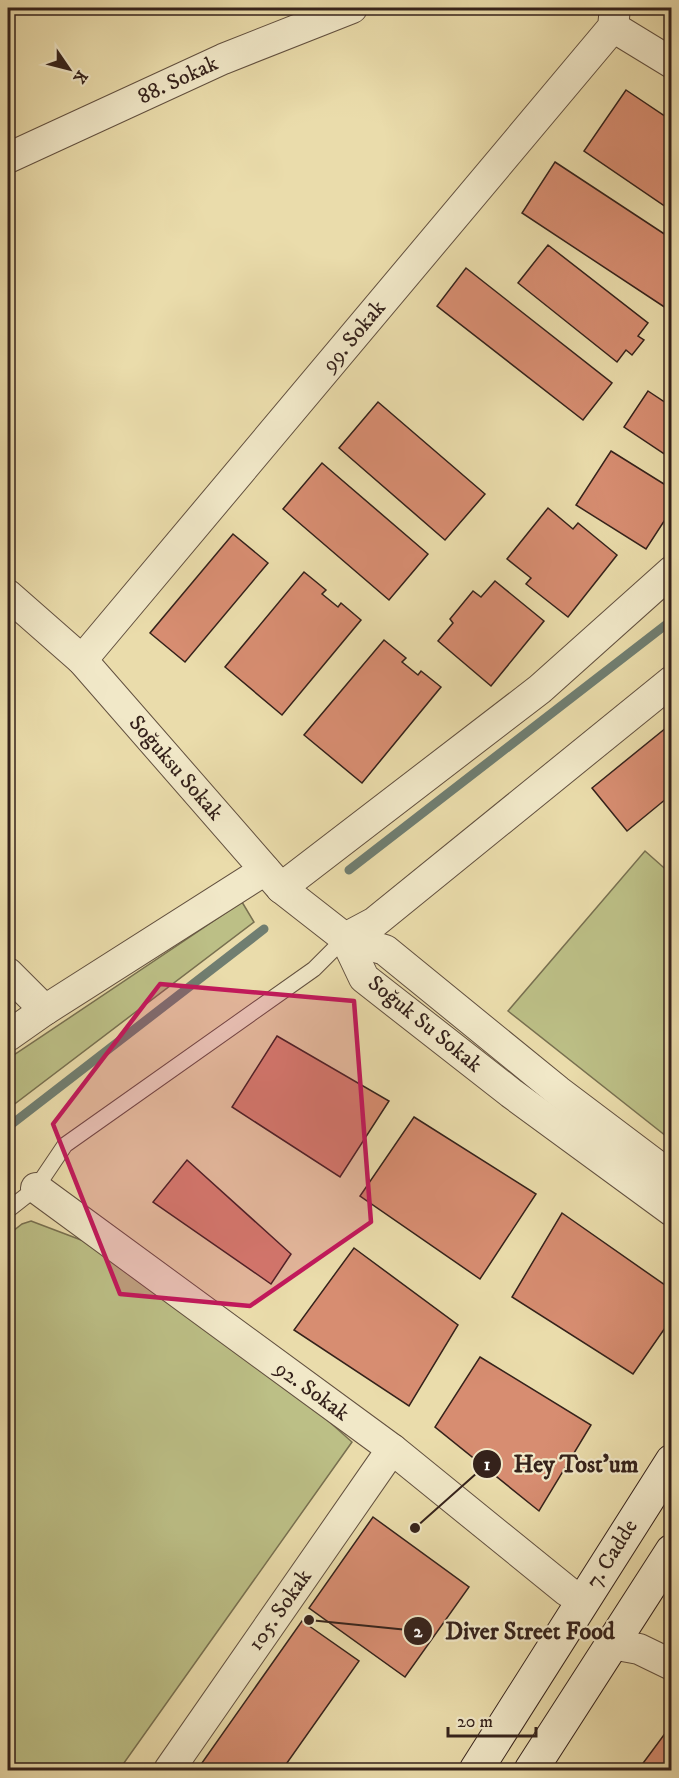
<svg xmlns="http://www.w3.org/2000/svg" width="679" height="1778" viewBox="0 0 679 1778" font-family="'IM FELL DW Pica',serif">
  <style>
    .green { fill: #bcbf86; stroke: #787050; stroke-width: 1.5 }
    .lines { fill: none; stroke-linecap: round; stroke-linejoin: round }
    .stream { stroke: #707e71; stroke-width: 9 }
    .building { fill: #d78d71; stroke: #35221b; stroke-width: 1.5 }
    .lane-casing { stroke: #62503f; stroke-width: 17 }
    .street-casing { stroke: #62503f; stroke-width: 32 }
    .secondary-casing { stroke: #35221b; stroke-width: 35 }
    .lane { stroke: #f1e8c8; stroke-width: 15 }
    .street { stroke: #f1e8c8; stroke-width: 30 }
    .secondary { stroke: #f1e8c8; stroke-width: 33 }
    .marked { fill: #c2185b; fill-opacity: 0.2; stroke: #c2185b; stroke-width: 4.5; stroke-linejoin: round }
    .labels { text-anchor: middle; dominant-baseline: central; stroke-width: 4.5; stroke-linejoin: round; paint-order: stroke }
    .street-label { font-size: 22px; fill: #35221b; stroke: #f1e8c8 }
    .leader { fill: none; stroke: #35221b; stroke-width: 2 }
    .callout-dot { fill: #35221b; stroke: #f1e8c8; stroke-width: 2 }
    .mark-label { font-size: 18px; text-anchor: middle; font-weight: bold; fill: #fff }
    .callout-label { font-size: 24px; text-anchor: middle; font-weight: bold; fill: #35221b; stroke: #f1e8c8; stroke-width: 4.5; stroke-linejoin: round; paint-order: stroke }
  </style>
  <rect width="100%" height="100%" fill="#eadcab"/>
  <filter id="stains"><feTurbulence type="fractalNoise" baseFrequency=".00333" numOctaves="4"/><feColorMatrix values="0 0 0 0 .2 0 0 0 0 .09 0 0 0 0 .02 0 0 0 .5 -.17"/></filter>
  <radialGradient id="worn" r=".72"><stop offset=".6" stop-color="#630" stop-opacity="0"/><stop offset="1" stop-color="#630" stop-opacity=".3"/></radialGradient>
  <g class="green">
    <path d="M645,851L671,874V1140L508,1011Z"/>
    <path d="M242,902L254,922L8,1109V1059Z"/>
    <path d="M31,1221L89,1243L325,1418L352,1442L119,1770H8V1235L22,1224Z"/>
  </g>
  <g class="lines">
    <g class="stream">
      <path d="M349,870L672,620"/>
      <path d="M8,1127L264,929"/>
    </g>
  </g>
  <g class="building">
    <path d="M626,90L672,121V211L584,151Z"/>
    <path d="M555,162L672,239V312L522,213Z"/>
    <path d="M548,245L648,323L638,336L644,340L632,355L626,350L617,362L518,283Z"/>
    <path d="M466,268L612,383L583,420L437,306Z"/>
    <path d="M648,391L672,407V459L624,427Z"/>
    <path d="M378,402L485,494L445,540L339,448Z"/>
    <path d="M611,451L672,489V509L646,549L576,505Z"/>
    <path d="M322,463L428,554L389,600L283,509Z"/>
    <path d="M548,508L573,529L578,523L617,555L568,617L526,584L531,578L507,559Z"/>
    <path d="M233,534L268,563L185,662L150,633Z"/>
    <path d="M304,572L326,590L322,594L338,607L341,603L361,620L282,715L225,667Z"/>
    <path d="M495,581L544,621L491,686L438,641L453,623L450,619L473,591L481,597Z"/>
    <path d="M384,640L406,658L402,662L418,675L421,671L441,687L362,783L304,735Z"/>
    <path d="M672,723V794L627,831L592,788Z"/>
    <path d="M277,1036L389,1101L340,1177L232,1107Z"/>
    <path d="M414,1117L536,1194L480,1279L360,1196Z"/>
    <path d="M187,1160L291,1254L271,1284L153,1202Z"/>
    <path d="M562,1213L672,1290V1318L633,1374L512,1297Z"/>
    <path d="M354,1248L458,1325L409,1406L294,1330Z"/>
    <path d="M480,1357L591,1425L539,1511L435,1427Z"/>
    <path d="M373,1517L469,1587L405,1677L309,1608Z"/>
    <path d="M302,1621L359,1661L282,1770H197Z"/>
    <path d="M672,1724V1770H638Z"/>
  </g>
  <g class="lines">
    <defs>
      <path id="lane" d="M8,1210L36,1188L65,1145L314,969L345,938"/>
      <g id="street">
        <path d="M613,27L672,63"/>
        <path d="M8,158L223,59L352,8"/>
        <path d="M8,595L82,660L281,888L345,938L385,950L558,1091L672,1177"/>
        <path d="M82,660L613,27L615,8"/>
        <path d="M281,888L540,689L672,571"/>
        <path d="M345,938L364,978L511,1093L672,1211"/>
        <path d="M345,938L375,922L672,681"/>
        <path d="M8,973L45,1010"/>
        <path d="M8,1036L45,1010L265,870"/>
        <path d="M36,1188L392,1449L567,1591L583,1601"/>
        <path d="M612,1644L639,1649L672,1665"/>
        <path d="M169,1770L392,1449"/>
      </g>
      <g id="secondary">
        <path d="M476,1770L672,1461"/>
        <path d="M531,1770L672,1551"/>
      </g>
    </defs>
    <use href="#lane" class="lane-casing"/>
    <use href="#street" class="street-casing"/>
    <use href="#secondary" class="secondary-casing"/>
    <use href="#lane" class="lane"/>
    <use href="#street" class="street"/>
    <use href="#secondary" class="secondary"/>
  </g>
  <path class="marked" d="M160,984L354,1001L371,1222L250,1306L120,1294L53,1124Z"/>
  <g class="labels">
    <g class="street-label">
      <text transform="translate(178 80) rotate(-25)">88. Sokak</text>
      <text transform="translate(354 336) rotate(-50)">99. Sokak</text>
      <text transform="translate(176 768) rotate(49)">Soğuksu Sokak</text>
      <text transform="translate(425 1024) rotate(39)">Soğuk Su Sokak</text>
      <text transform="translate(312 1391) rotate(36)">92. Sokak</text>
      <text transform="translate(612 1554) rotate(-58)">7. Cadde</text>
      <text transform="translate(280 1610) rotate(-55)">105. Sokak</text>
    </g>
  </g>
  <path class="leader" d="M415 1528L487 1464M309 1620L418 1631"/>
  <g class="callout-dot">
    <circle cx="415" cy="1528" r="6"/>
    <circle cx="309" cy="1620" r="6"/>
    <circle cx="487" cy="1464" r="15"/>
    <circle cx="418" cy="1631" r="15"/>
  </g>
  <g class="mark-label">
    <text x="487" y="1470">1</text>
    <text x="418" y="1637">2</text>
  </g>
  <g class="callout-label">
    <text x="576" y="1472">Hey Tost'um</text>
    <text x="530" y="1639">Diver Street Food</text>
  </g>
  <rect width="679" height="1778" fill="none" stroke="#eadcab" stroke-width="30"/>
  <rect x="9" y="9" width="661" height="1760" fill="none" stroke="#35221b" stroke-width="3"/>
  <rect x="15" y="15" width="649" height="1748" fill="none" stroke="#35221b" stroke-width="1.5"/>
  <g transform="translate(69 69) rotate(125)" stroke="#f1e8c8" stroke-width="4.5" paint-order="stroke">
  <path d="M0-4.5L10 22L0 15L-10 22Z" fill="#35221b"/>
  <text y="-9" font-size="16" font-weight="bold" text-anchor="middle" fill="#35221b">K</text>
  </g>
  <path d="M448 1727v9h88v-9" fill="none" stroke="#35221b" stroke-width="3"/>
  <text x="457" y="1727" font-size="18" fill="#35221b" stroke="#f1e8c8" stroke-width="4.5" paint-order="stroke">20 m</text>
  <rect width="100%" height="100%" filter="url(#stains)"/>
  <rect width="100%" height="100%" fill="url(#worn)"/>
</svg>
